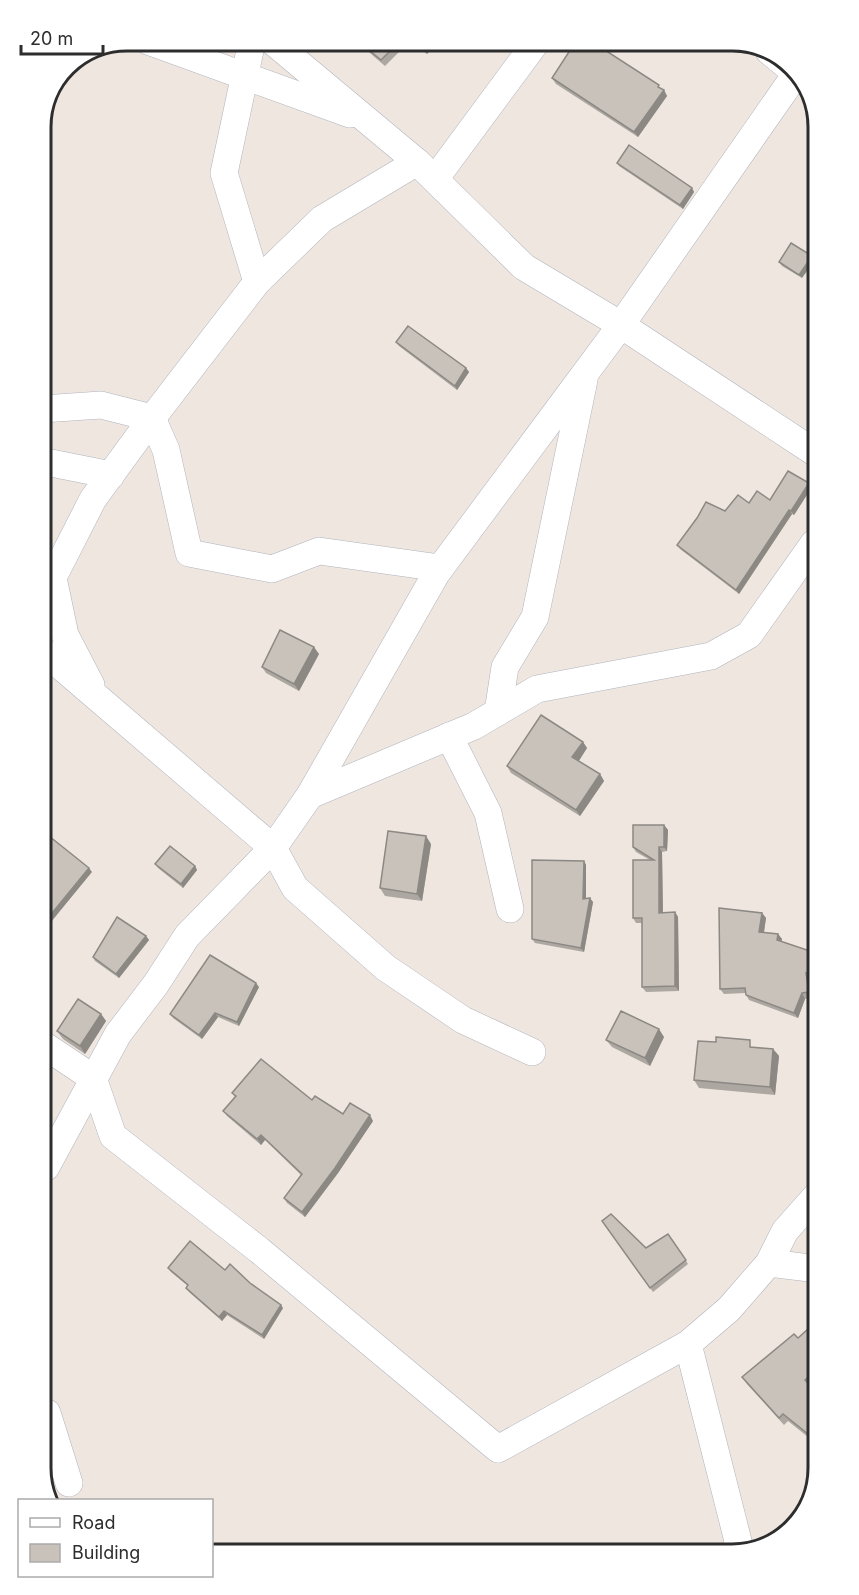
<svg xmlns="http://www.w3.org/2000/svg" width="859" height="1595" viewBox="0 0 859 1595" font-family="Inter,sans-serif">
  <style>
    .lines { fill: none; stroke-linecap: round; stroke-linejoin: round }
    .minor-casing { stroke: #b0b4bd; stroke-width: 28 }
    .minor { stroke: #fff; stroke-width: 27 }
    .wall { fill: #aca7a1 }
    .shaded-wall { fill: #8c8883 }
    .building { fill: #c8c2bb; stroke: #8c8883; stroke-width: 1.5 }
    .rim { fill: none; stroke: #2d2d2d; stroke-width: 3 }
  </style>
  <rect width="100%" height="100%" fill="#efe6e0"/>
  <g class="lines">
    <defs>
      <g id="minor">
        <path d="M148,41L350,114"/>
        <path d="M252,41L224,173L257,282"/>
        <path d="M272,41L417,162L524,267L621,325L814,452"/>
        <path d="M769,51L791,69"/>
        <path d="M435,179L537,41"/>
        <path d="M42,409L101,405L152,418L166,450L189,553L272,569L319,551L440,568"/>
        <path d="M42,463L46,462L111,475"/>
        <path d="M53,578L65,635L91,685"/>
        <path d="M43,597L93,499L150,421L257,282L322,219L417,162"/>
        <path d="M43,651L273,848L295,888L386,968L463,1020L532,1052"/>
        <path d="M498,712L505,667L535,617L584,380"/>
        <path d="M449,736L488,813L510,909"/>
        <path d="M310,795L474,726L537,689L711,656L749,635L814,543"/>
        <path d="M45,1046L93,1078L113,1136L259,1250L498,1449L688,1344L729,1309L769,1263L785,1231L817,1195"/>
        <path d="M46,1167L118,1034L156,984L187,936L273,848L310,795L436,574L621,325L796,74"/>
        <path d="M769,1263L818,1269"/>
        <path d="M688,1344L738,1541L736,1548"/>
        <path d="M47,1413L69,1483"/>
      </g>
    </defs>
    <use href="#minor" class="minor-casing"/>
    <use href="#minor" class="minor"/>
  </g>
  <g class="wall">
    <path d="M356,41H410L385,66Z"/>
    <path d="M410,41H437L427,54Z"/>
    <path d="M552,78L664,90L667,96L638,137L556,84Z"/>
    <path d="M617,163L692,188L694,192L683,209L619,166Z"/>
    <path d="M791,243L802,278L782,266L779,262Z"/>
    <path d="M396,342L466,368L469,372L457,390L399,346Z"/>
    <path d="M812,487L794,515L792,514L739,594L680,549L677,545L697,518L725,511L749,503L770,500Z"/>
    <path d="M319,654L299,691L266,673L262,667Z"/>
    <path d="M583,742L587,748L578,761L600,774L604,781L580,816L511,773L507,766Z"/>
    <path d="M664,825L668,830L667,851L662,852L663,913L675,912L678,917L679,991L646,992L642,987V923H636L633,918L650,860L636,852L633,847Z"/>
    <path d="M431,844L422,901L385,896L380,888Z"/>
    <path d="M584,861L586,865V898L593,902L584,952L535,943L532,939Z"/>
    <path d="M155,864L195,866L197,870L183,888L158,868Z"/>
    <path d="M762,913L766,918L764,933L778,934L782,939L781,942L816,953V981L809,978L813,997L805,999L798,1018L749,1000L746,995V993L724,994L720,989Z"/>
    <path d="M146,936L149,940L119,978L95,961L93,957Z"/>
    <path d="M259,987L239,1026L218,1017L202,1039L173,1018L170,1014Z"/>
    <path d="M101,1014L106,1021L85,1054L63,1039L57,1031Z"/>
    <path d="M664,1037L650,1066L612,1047L606,1040Z"/>
    <path d="M755,1047L773,1049L779,1056L775,1095L699,1088L694,1080Z"/>
    <path d="M232,1093L312,1100L343,1114L373,1121L338,1173L305,1217L287,1203L284,1198L301,1175L265,1140L261,1145L227,1116L223,1111L235,1097Z"/>
    <path d="M602,1221L646,1248L668,1234L688,1264L653,1292Z"/>
    <path d="M168,1268L250,1283L283,1308L264,1339L227,1315L222,1321L189,1292L186,1288L188,1286L171,1272Z"/>
    <path d="M818,1320V1380L811,1386L818,1394V1445L788,1421L784,1425L747,1384L742,1377L798,1338Z"/>
  </g>
  <g class="shaded-wall">
    <path d="M429,41H437L427,54L423,48Z"/>
    <path d="M664,90L667,96L638,137L634,132Z"/>
    <path d="M692,188L694,192L683,209L680,205Z"/>
    <path d="M812,256L813,263L802,278L799,275Z"/>
    <path d="M466,368L469,372L457,390L455,386Z"/>
    <path d="M809,483L812,487L794,515L791,511Z"/>
    <path d="M789,510L792,514L739,594L736,590Z"/>
    <path d="M314,647L319,654L299,691L294,684Z"/>
    <path d="M583,742L587,748L577,764L572,757Z"/>
    <path d="M600,774L604,781L580,816L576,810Z"/>
    <path d="M664,825L668,830L667,851L664,847Z"/>
    <path d="M426,836L431,844L422,901L417,894Z"/>
    <path d="M659,847L662,852L663,918L659,913Z"/>
    <path d="M584,861L586,865V902L583,899Z"/>
    <path d="M195,866L197,870L183,888L181,884Z"/>
    <path d="M89,868L92,872L51,922L48,918Z"/>
    <path d="M590,898L593,902L584,952L581,948Z"/>
    <path d="M675,912L678,917L679,991L675,986Z"/>
    <path d="M762,913L766,918L763,937L759,932Z"/>
    <path d="M778,934L782,939L781,945L777,940Z"/>
    <path d="M146,936L149,940L119,978L116,974Z"/>
    <path d="M806,973L809,978L813,997L809,992Z"/>
    <path d="M256,983L259,987L239,1026L237,1022Z"/>
    <path d="M802,993L805,999L798,1018L794,1013Z"/>
    <path d="M215,1013L218,1017L202,1039L199,1035Z"/>
    <path d="M101,1014L106,1021L85,1054L80,1046Z"/>
    <path d="M659,1029L664,1037L650,1066L645,1058Z"/>
    <path d="M773,1049L779,1056L775,1095L770,1087Z"/>
    <path d="M370,1115L373,1121L338,1173L305,1217L302,1212Z"/>
    <path d="M261,1135L265,1140L261,1145L257,1139Z"/>
    <path d="M281,1305L283,1308L264,1339L262,1335Z"/>
    <path d="M224,1311L227,1315L222,1321L219,1317Z"/>
  </g>
  <g class="building">
    <path d="M358,41H400L381,60Z"/>
    <path d="M414,41H429L423,48Z"/>
    <path d="M576,41H591L659,85L658,87L664,90L634,132L552,78Z"/>
    <path d="M629,145L692,188L680,205L617,163Z"/>
    <path d="M791,243L812,256L799,275L779,262Z"/>
    <path d="M408,326L466,368L455,386L396,342Z"/>
    <path d="M788,471L809,483L791,511L789,510L736,590L677,545L697,518L706,502L725,511L738,495L749,503L757,491L770,500Z"/>
    <path d="M280,630L314,647L294,684L262,667Z"/>
    <path d="M541,715L583,742L572,757L600,774L576,810L507,766Z"/>
    <path d="M633,825H664V847H659V913L675,912V986L642,987V918H633V860H654L633,847Z"/>
    <path d="M388,831L426,836L417,894L380,888Z"/>
    <path d="M44,832L89,868L48,918L44,915Z"/>
    <path d="M170,846L195,866L181,884L155,864Z"/>
    <path d="M532,860L584,861L583,899L590,898L581,948L532,939Z"/>
    <path d="M719,908L762,913L759,932L778,934L777,940L816,953V977L806,973L809,992L802,993L794,1013L746,995L745,988L720,989Z"/>
    <path d="M117,917L146,936L116,974L93,957Z"/>
    <path d="M210,955L256,983L237,1022L215,1013L199,1035L170,1014Z"/>
    <path d="M78,999L101,1014L80,1046L57,1031Z"/>
    <path d="M621,1011L659,1029L645,1058L606,1040Z"/>
    <path d="M716,1037L750,1040V1047L773,1049L770,1087L694,1080L698,1041L716,1042Z"/>
    <path d="M261,1059L312,1100L315,1096L343,1114L350,1103L370,1115L335,1168L302,1212L284,1198L302,1174L261,1135L257,1139L223,1111L236,1096L232,1093Z"/>
    <path d="M611,1214L646,1248L668,1234L686,1260L650,1288L602,1221Z"/>
    <path d="M190,1241L225,1270L230,1264L250,1283L281,1305L262,1335L224,1311L219,1317L186,1288L188,1285L168,1268Z"/>
    <path d="M818,1320V1368L805,1380L818,1394V1442L783,1414L779,1418L742,1377L794,1334L798,1338Z"/>
  </g>
  <path d="M0 0H859V1595H0ZM127 51H732A76 76 0 0 1 808 127V1468A76 76 0 0 1 732 1544H127A76 76 0 0 1 51 1468V127A76 76 0 0 1 127 51Z" fill="#fff" fill-rule="evenodd"/>
  <path class="rim" d="M127 51H732A76 76 0 0 1 808 127V1468A76 76 0 0 1 732 1544H127A76 76 0 0 1 51 1468V127A76 76 0 0 1 127 51Z"/>
  <rect x="18" y="1499" width="195" height="78" fill="#ffffff" stroke="#ababab" stroke-width="1.5"/>
  <rect x="30" y="1518" width="30" height="9" fill="#ffffff" stroke="#ababab" stroke-width="1.5"/>
  <text x="72" y="1529" font-size="18" fill="#2d2d2d">Road</text>
  <rect x="30" y="1544" width="30" height="18" fill="#c8c2bb" stroke="#ababab" stroke-width="1.5"/>
  <text x="72" y="1559" font-size="18" fill="#2d2d2d">Building</text>
  <path d="M21 45v9h82v-9" fill="none" stroke="#2d2d2d" stroke-width="3"/>
  <text x="30" y="45" font-size="18" fill="#2d2d2d" stroke="#ffffff" stroke-width="4.5" paint-order="stroke">20 m</text>
</svg>
